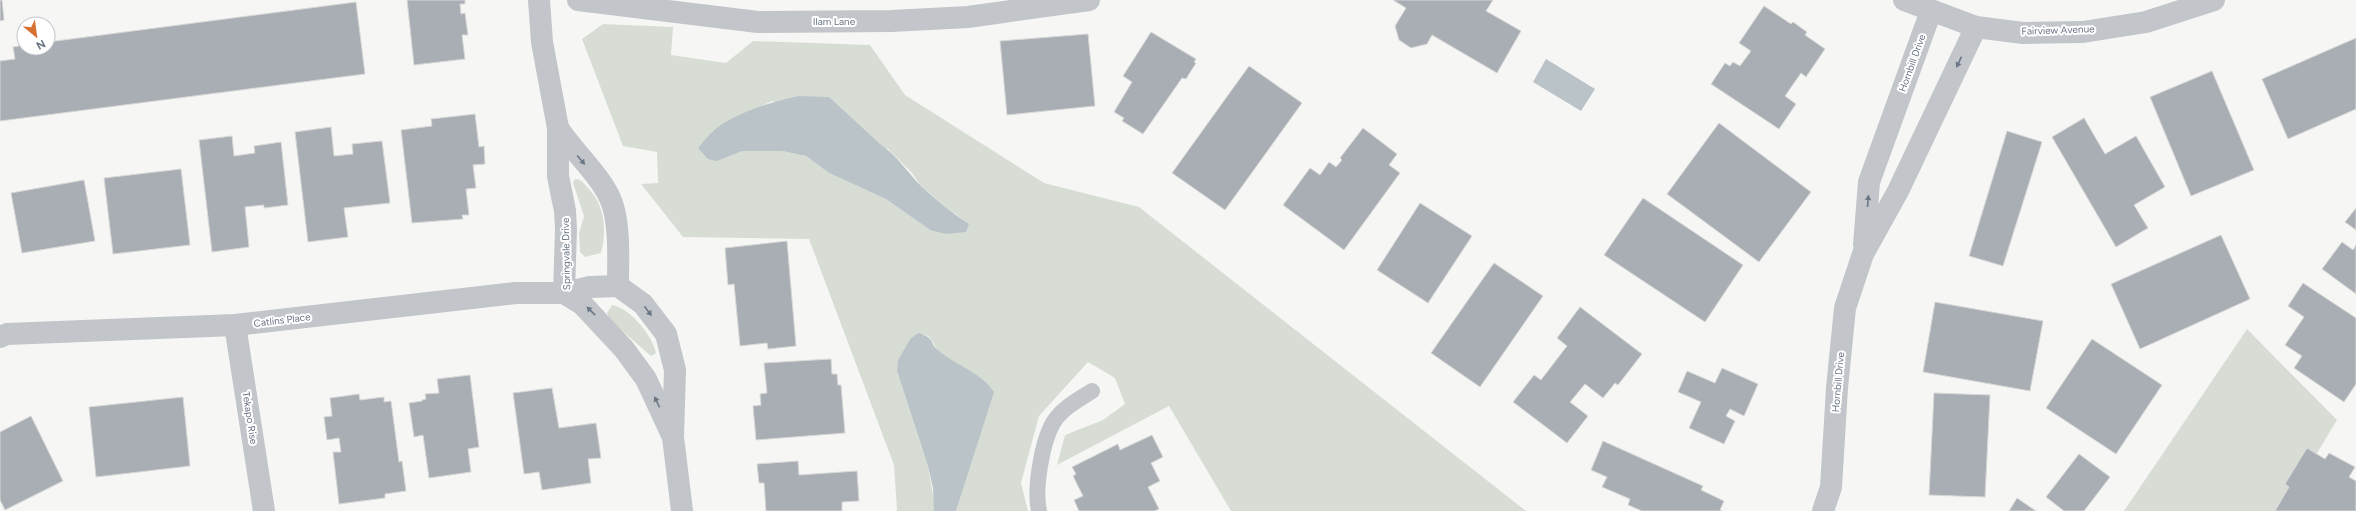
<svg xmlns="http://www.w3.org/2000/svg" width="2356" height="511" viewBox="0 0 2356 511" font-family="Figtree,sans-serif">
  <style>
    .green { fill: #d7ddd5; fill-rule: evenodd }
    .water { fill: #bac3c8 }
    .building { fill: #a9aeb5; stroke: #d8d8d6 }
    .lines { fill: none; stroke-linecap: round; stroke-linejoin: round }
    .service { stroke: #c2c5c9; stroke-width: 16 }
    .minor { stroke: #c2c5c9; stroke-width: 22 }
    .oneway { fill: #6c7786 }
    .labels { text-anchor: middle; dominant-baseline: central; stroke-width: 4; stroke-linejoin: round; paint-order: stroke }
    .street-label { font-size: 10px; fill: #677383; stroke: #fff }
  </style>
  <rect width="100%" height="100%" fill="#f6f7f4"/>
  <g class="green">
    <path d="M603,24L673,27L671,55L726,63L753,41L870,45L905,95L1044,183L1139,207L1526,511H1231L1169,406L1057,465L1065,435L1103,420L1125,404L1115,378L1088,362L1039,416L1021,483L1028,511H956L993,392C980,371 953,368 937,349C933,344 933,339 926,335L910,339L898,360L897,371L928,466L935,506L934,511H897L894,465L809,239L683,237L641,184L658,183L657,152L623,146L582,39ZM772,101L888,149L912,173L920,185L944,206L969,224L930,230L886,199L829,173L806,156L782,151H742L698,148L713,131Z"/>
    <path d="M575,179C581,179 583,182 587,187C605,204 607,230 601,253L585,257L580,252L579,234L584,216L573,183Z"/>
    <path d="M612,305C630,308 652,335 656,353L651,356L610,320L607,313Z"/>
    <path d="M2247,329L2337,420L2282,511H2124Z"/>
  </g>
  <g class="water">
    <path d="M1546,59L1595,89L1581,111L1533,82Z"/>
    <path d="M799,96L829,97L880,144C897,155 907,172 921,186C936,200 952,213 969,224L966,232L946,234L930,230L886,199L829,173L806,156L782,151H742L717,161L708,159L698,148C702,143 707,137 712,132C731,114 774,101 799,96Z"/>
    <path d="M918,333C937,339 928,342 938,350C956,366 981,372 994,392L956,511H934L933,488L928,466L897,371L898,360L910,339Z"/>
  </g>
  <g class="building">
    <path d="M0,0H2L4,20L0,21Z"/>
    <path d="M407,0H465V4H460L461,14L465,13L468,35H462L465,59L414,65Z"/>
    <path d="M1393,0H1493L1486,11L1521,31L1497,73L1432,35L1427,44L1411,48L1399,40L1395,26L1406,8Z"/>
    <path d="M356,2L365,74L0,121V61L15,59L13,47L24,45V48H48V42Z"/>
    <path d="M1764,6L1791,24L1793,22L1807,32L1805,35L1825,49L1806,77L1801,73L1785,96L1796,104L1779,129L1711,84L1725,63L1730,66L1733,62L1740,66L1751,51L1739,43Z"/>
    <path d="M1151,32L1196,59L1194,62L1196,63L1186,79L1182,78L1143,134L1122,121L1124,118L1114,112L1132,82L1123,76Z"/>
    <path d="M1088,34L1095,106L1007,115L1000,41Z"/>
    <path d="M2356,38V109L2288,139L2262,79Z"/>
    <path d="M1249,66L1302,103L1225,210L1172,173Z"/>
    <path d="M2212,71L2254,170L2191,196L2150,97Z"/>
    <path d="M475,114L479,147L484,146L485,164L473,165L476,188L466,189L469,215H462L463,219L412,223L401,130L432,126L431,119Z"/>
    <path d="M2084,118L2105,154L2136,136L2165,187L2134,205L2148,228L2116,247L2052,137Z"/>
    <path d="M1719,123L1811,192L1759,262L1667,194Z"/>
    <path d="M331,127L334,156L353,154L352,144L382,141L390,203L344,208L348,237L308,242L295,132Z"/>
    <path d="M1363,128L1397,154L1389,165L1400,173L1344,250L1283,205L1310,168L1320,175L1329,162L1336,167L1342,160L1340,158Z"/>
    <path d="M2007,131L2042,142L2003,266L1969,256Z"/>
    <path d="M232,136L234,156L255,153L254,146L281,142L288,205L264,208V205L245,207L249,247L212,252L199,140Z"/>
    <path d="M181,169L190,245L113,254L104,178Z"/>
    <path d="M84,180L95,241L22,253L11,193Z"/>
    <path d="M1643,198L1743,265L1705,322L1604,255Z"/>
    <path d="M1420,203L1472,236L1428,303L1377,270Z"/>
    <path d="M2356,208V230L2345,222Z"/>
    <path d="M2221,235L2250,299L2140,349L2111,284Z"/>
    <path d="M787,241L796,346L768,349L767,343L740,346L734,284L728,285L725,248Z"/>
    <path d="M2342,242L2353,250L2356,245V294L2322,269Z"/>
    <path d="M1494,263L1543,296L1480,387L1431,353Z"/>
    <path d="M2303,283L2356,318V384L2344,402L2294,368L2302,356L2285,345L2304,317L2288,306Z"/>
    <path d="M1935,302L2043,321L2030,391L1923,372Z"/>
    <path d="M1580,307L1642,354L1618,385L1615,383L1603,398L1585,384L1570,402L1588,416L1567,443L1513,402L1534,375L1541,380L1567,346L1557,338Z"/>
    <path d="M2092,339L2162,385L2116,454L2046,408Z"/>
    <path d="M831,359L832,374H837L838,385H841L845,433L756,440L753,406L761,405L760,394L767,393L764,363Z"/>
    <path d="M1722,368L1758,384L1744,416L1730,409L1726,416L1735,421L1724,444L1689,428L1701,402L1678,392L1687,371L1715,383Z"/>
    <path d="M470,375L479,447L468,449L471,472L429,478L423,435L414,437L409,403L422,401V400L426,399L425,394L439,393L437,379Z"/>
    <path d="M552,388L559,428L596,423L601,458L588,459L591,483L542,490L539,472L524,474L513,393Z"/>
    <path d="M1934,393L1990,395L1985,497L1929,495Z"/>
    <path d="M359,394L360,400L384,397V402L391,401L399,462L402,461L406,491L385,494V498L339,504L333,452H341L339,438L327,440L324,417L332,416L330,398Z"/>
    <path d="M183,397L190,466L96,477L89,407Z"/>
    <path d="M31,416L63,481L5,510L0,500V432Z"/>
    <path d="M1152,435L1163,457L1151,463L1160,481L1148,487L1159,509L1154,511H1079L1074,500L1083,496L1073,476L1076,474L1072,467L1118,444L1120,450Z"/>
    <path d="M1603,441L1703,486L1701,490L1724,501L1720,510L1722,511H1642L1628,505L1630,499L1602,487L1607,477L1591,470Z"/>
    <path d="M2307,448L2325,459L2329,453L2355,467L2349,477L2356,481V511H2275L2289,487L2285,484Z"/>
    <path d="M2079,454L2110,477L2084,511H2064L2046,497Z"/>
    <path d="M798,461L799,475L857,471L859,501L842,502V511H766L764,483H759L757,464Z"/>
    <path d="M2017,498L2036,511H2009Z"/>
  </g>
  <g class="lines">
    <path class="service" d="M1039,511C1034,489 1042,442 1053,423C1061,409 1079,399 1092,391"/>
    <g class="minor">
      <path d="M539,0L542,42L558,128V176L565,211L566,229L564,293"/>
      <path d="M578,0L758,22L891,21L968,17L1089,0"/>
      <path d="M1904,0L1976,27L2023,33L2083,32L2146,22L2214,0"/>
      <path d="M558,128C574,153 605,179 613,206C620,231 618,261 618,286"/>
      <path d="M1864,245L1869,182L1931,11"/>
      <path d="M618,286L643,304L666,334L675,370L673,437L682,511"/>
      <path d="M564,293L582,304L624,349L646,379L671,433"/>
      <path d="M235,325L264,511"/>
      <path d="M0,337L7,334L235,325L516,293H564L590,287L618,286"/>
      <path d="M1823,511L1831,487L1837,388L1845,308L1863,254L1898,191L1976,27"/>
    </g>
  </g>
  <defs><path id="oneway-solid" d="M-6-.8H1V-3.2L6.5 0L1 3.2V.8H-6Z"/></defs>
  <g class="oneway">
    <use href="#oneway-solid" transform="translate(1959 62) rotate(115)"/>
    <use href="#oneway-solid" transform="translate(581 160) rotate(50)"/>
    <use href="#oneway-solid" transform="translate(1868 201) rotate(-85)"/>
    <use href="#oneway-solid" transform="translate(591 311) rotate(-136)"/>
    <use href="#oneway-solid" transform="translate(648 311) rotate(53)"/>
    <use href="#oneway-solid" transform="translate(657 402) rotate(-115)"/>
  </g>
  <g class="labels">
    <g class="street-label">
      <text x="834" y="21">Ilam Lane</text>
      <text transform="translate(2058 30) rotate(-2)">Fairview Avenue</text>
      <text transform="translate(1912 63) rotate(-70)">Hornbill Drive</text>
      <text transform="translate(566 254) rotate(-91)">Springvale Drive</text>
      <text transform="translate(282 320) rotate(-7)">Catlins Place</text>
      <text transform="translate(1838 382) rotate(-85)">Hornbill Drive</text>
      <text transform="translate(250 418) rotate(81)">Tekapo Rise</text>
    </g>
  </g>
  <g transform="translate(36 36) rotate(151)"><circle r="19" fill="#ffffff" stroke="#c2c7cd"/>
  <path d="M0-3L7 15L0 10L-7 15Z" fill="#d87032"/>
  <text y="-6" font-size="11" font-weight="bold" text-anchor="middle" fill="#677383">N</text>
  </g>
</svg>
